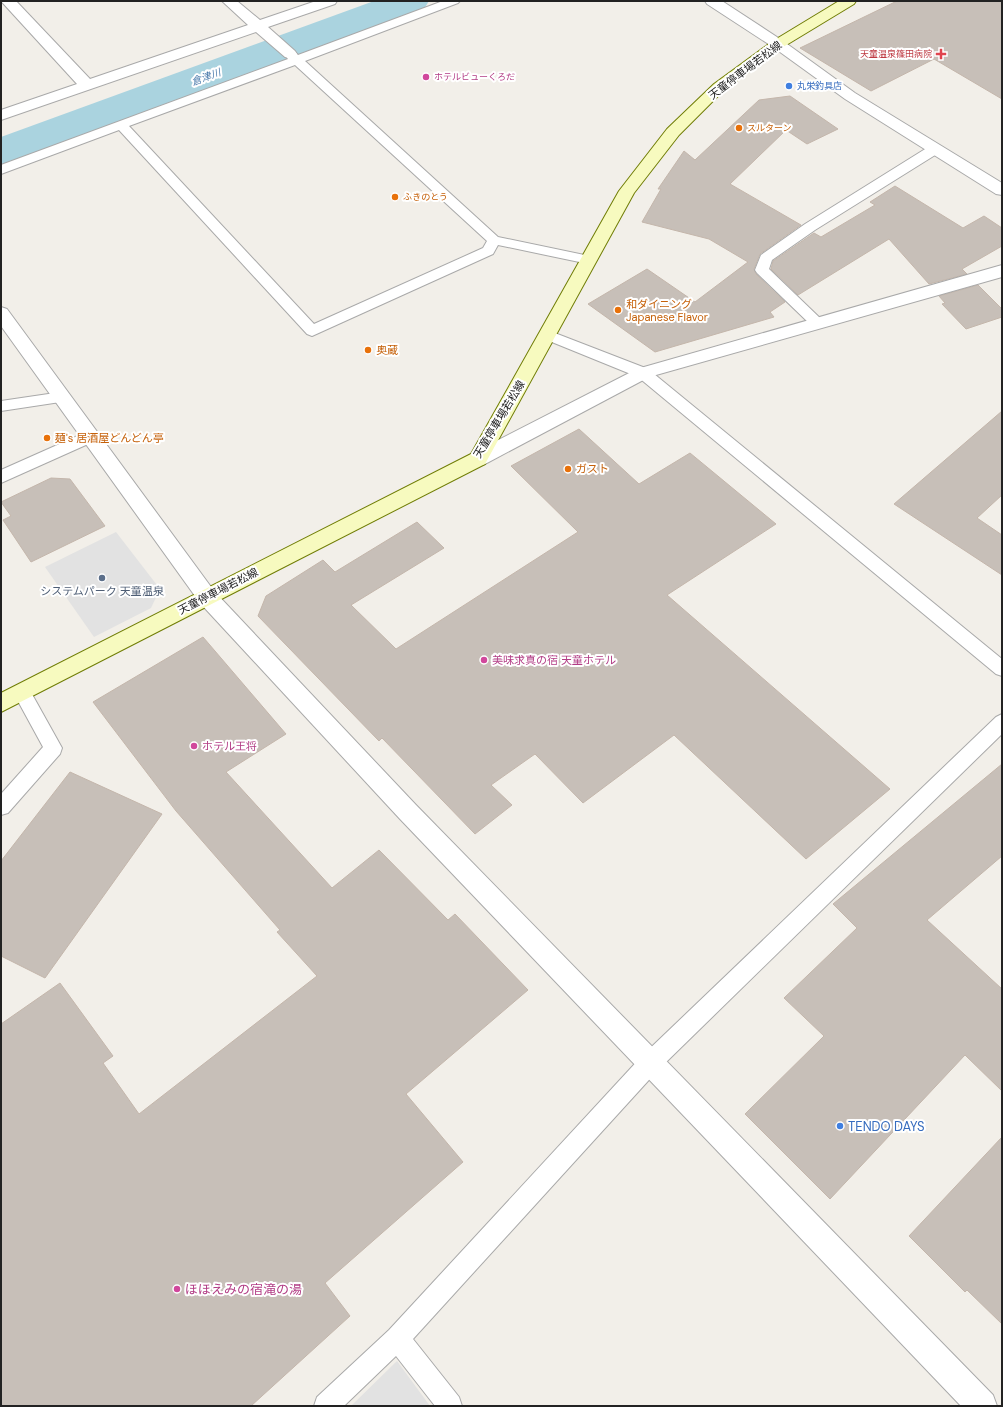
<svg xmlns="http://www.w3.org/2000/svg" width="1003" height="1407" viewBox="0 0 1003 1407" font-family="'DM Sans','Noto Sans JP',sans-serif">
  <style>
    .parking { fill: #e2e2e2 }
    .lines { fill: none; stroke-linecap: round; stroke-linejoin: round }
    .river { fill: #aad3df; fill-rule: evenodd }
    .building { fill: #c7bfb8; stroke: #c4b6ab }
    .service-casing { stroke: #a9a9a9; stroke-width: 2 }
    .minor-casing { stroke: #a9a9a9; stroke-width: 2 }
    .tertiary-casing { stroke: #a9a9a9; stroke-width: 2 }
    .secondary-casing { stroke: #707d05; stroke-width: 2 }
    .service { fill: #fff; fill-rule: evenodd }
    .minor { fill: #fff; fill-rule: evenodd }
    .tertiary { fill: #fff; fill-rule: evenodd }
    .secondary { fill: #f7fabf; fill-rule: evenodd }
    .health-dot { fill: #e0444e; stroke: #fff; stroke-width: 1.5 }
    .hotel-dot { fill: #d1479c; stroke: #fff; stroke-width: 1.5 }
    .shop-dot { fill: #3f7fe0; stroke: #fff; stroke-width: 1.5 }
    .food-dot { fill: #e8710a; stroke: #fff; stroke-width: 1.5 }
    .service-dot { fill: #5c6f8a; stroke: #fff; stroke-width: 1.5 }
    .labels { text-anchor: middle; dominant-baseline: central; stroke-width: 4; stroke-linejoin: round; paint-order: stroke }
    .far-health-label { font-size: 9px; fill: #be3a42; stroke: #fff; text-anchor: end }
    .far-hotel-label { font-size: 9px; fill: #b23c85; stroke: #fff; text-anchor: start }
    .far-shop-label { font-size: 9px; fill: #366cbe; stroke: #fff; text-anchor: start }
    .far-food-label { font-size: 9px; fill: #c56008; stroke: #fff; text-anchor: start }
    .far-water-label { font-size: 10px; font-style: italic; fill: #4a7aab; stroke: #fff }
    .street-label { font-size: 11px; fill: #222; stroke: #fff }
    .food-label { font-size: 11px; fill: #c56008; stroke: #fff; text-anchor: start }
    .service-label { font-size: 11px; fill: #4e5e75; stroke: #fff }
    .hotel-label { font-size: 11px; fill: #b23c85; stroke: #fff; text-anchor: start }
    .near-shop-label { font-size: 13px; fill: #366cbe; stroke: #fff; text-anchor: start }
    .near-hotel-label { font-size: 13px; fill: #b23c85; stroke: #fff; text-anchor: start }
  </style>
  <rect width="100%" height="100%" fill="#f2efe9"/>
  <g class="parking">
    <path d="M116,532L160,589L151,608L94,637L45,567Z"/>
    <path d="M397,1361L430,1406H351Z"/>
  </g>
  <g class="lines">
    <path class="river" d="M374,1H429L424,9L16,161L1,165V137Z"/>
  </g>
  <g class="building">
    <path d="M897,1H1002V99L934,59L871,91L800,48Z"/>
    <path d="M790,96L838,129L807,144L786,130L730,184L801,225L760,254L754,269L756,274L785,302L770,312L774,317L655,352L588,304L647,269L695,302L748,262L709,239L642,222L661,189H658L684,151L695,160L759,100Z"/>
    <path d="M895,186L963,228L984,216L1002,228V246L962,269L967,274L929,284L889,239L798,295L771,269L773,261L814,233L821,237L875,205L870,202Z"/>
    <path d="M978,285L1002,309V317L966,329L942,304L945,303L939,296Z"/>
    <path d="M1002,411V495L977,518L1002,535V575L894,504Z"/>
    <path d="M579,429L639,484L690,453L776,524L667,595L890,789L806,859L674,735L583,803L535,754L491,785L512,805L475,834L382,738L379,741L258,616L266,596L323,560L335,572L417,522L444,548L351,605L396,649L578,532L511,466Z"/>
    <path d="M51,478L70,479L105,526L31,562L3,520L11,516L1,502Z"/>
    <path d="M203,637L286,734L226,772L332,888L379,850L448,920L455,914L528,990L406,1094L463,1162L325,1283L350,1316L251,1406H1V1024L60,983L113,1056L103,1063L139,1114L317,976L277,932L280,930L176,811L93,702Z"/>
    <path d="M1002,764V856L927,920L1002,989V1091L965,1055L830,1199L745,1114L824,1036L784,998L857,928L833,904Z"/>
    <path d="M70,772L162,814L45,978L1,956V861Z"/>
    <path d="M1002,1137V1324L967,1290L965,1292L909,1236Z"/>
  </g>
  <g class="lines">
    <defs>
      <g id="service">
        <path d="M443,1H460L458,3L305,61L498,237L594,257L596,260L594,263L589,264L498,245L493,254L312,336L307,334L119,130L1,174V165L288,59L284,54L286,51H294L298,55ZM295,65L487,241L483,248L314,324L129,126Z"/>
        <path d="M935,145L940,146L941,149L940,152L815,230L772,260L769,269L821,319L823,322L821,325L816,327L811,325L757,273L755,270L761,255L805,224L930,146Z"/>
        <path d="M547,330L648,369L1002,659V676L996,674L638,377L542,338L540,335L542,332Z"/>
        <path d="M62,392L67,393L70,397L67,401L1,411V401Z"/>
        <path d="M91,430L97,432L99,436L97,440L1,483V470Z"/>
        <path d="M22,685L28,687L62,748L60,754L8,813L1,815V794L43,747L13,692L16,687Z"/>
        <path d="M1002,714V734L658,1070L413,1339L459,1397L462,1406H435L396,1356L344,1406H314L317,1397L389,1330L642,1056L996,717Z"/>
      </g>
      <g id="minor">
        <path d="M1,1H16L90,79L248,25L222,1H237L260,20L316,1H337L335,4L268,27L295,51L297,54L295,57L290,58L285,57L256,32L1,120V110L77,84Z"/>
        <path d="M1002,265V277L649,377L485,464L478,466L471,464L468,459L471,454L637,369Z"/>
        <path d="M1,307L7,309L214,591L416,805L993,1395L997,1406H961L400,819L200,603L1,326Z"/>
      </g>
      <path id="tertiary" d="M705,1H722L783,41L855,93L1002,183V195L996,194L845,99L773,47L707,4Z"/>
      <path id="secondary" d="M839,1H856L854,4L783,47L724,90L679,135L634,193L485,464L1,712V693L471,454L619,191L667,129L714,84L773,41Z"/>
    </defs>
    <use href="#service" class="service-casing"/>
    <use href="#minor" class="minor-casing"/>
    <use href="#tertiary" class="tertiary-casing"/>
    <use href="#secondary" class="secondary-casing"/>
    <use href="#service" class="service"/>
    <use href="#minor" class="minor"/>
    <use href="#tertiary" class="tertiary"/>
    <use href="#secondary" class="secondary"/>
  </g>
  <path class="health-dot" d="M939 48h4v4h4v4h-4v4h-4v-4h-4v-4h4z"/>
  <g class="hotel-dot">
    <circle cx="426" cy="77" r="4"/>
    <circle cx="484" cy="660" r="4"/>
    <circle cx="194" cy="746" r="4"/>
    <circle cx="177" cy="1289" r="4"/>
  </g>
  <g class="shop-dot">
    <circle cx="789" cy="86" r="4"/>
    <circle cx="840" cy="1126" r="4"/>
  </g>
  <g class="food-dot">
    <circle cx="739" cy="128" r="4"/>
    <circle cx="395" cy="197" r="4"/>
    <circle cx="618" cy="310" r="4"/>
    <circle cx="368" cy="350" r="4"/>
    <circle cx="47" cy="438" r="4"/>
    <circle cx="568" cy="469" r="4"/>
  </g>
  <circle class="service-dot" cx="102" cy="578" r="4"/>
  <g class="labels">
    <g class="far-health-label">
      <text x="932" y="54">天童温泉篠田病院</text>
    </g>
    <g class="far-hotel-label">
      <text x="434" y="77">ホテルビューくろだ</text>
    </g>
    <g class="far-shop-label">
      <text x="797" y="86">丸栄釣具店</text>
    </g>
    <g class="far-food-label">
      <text x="747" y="128">スルターン</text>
      <text x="403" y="197">ふきのとう</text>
    </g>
    <g class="far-water-label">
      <text transform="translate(206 77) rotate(-20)">倉津川</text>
    </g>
    <g class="street-label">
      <text transform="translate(745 70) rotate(-37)">天童停車場若松線</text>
      <text transform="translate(499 419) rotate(-59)">天童停車場若松線</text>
      <text transform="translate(218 591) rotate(-27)">天童停車場若松線</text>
    </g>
    <g class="food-label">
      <text x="626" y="304">和ダイニング<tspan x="626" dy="13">Japanese Flavor</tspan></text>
      <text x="376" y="350">奥蔵</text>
      <text x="55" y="438">麺's 居酒屋どんどん亭</text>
      <text x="576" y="469">ガスト</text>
    </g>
    <g class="service-label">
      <text x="102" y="591">システムパーク 天童温泉</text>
    </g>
    <g class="hotel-label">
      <text x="492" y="660">美味求真の宿 天童ホテル</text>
      <text x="202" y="746">ホテル王将</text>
    </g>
    <g class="near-shop-label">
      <text x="848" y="1126">TENDO DAYS</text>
    </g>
    <g class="near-hotel-label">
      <text x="185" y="1289">ほほえみの宿滝の湯</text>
    </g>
  </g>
  <rect width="1003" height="1407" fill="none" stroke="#222222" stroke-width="4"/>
</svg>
